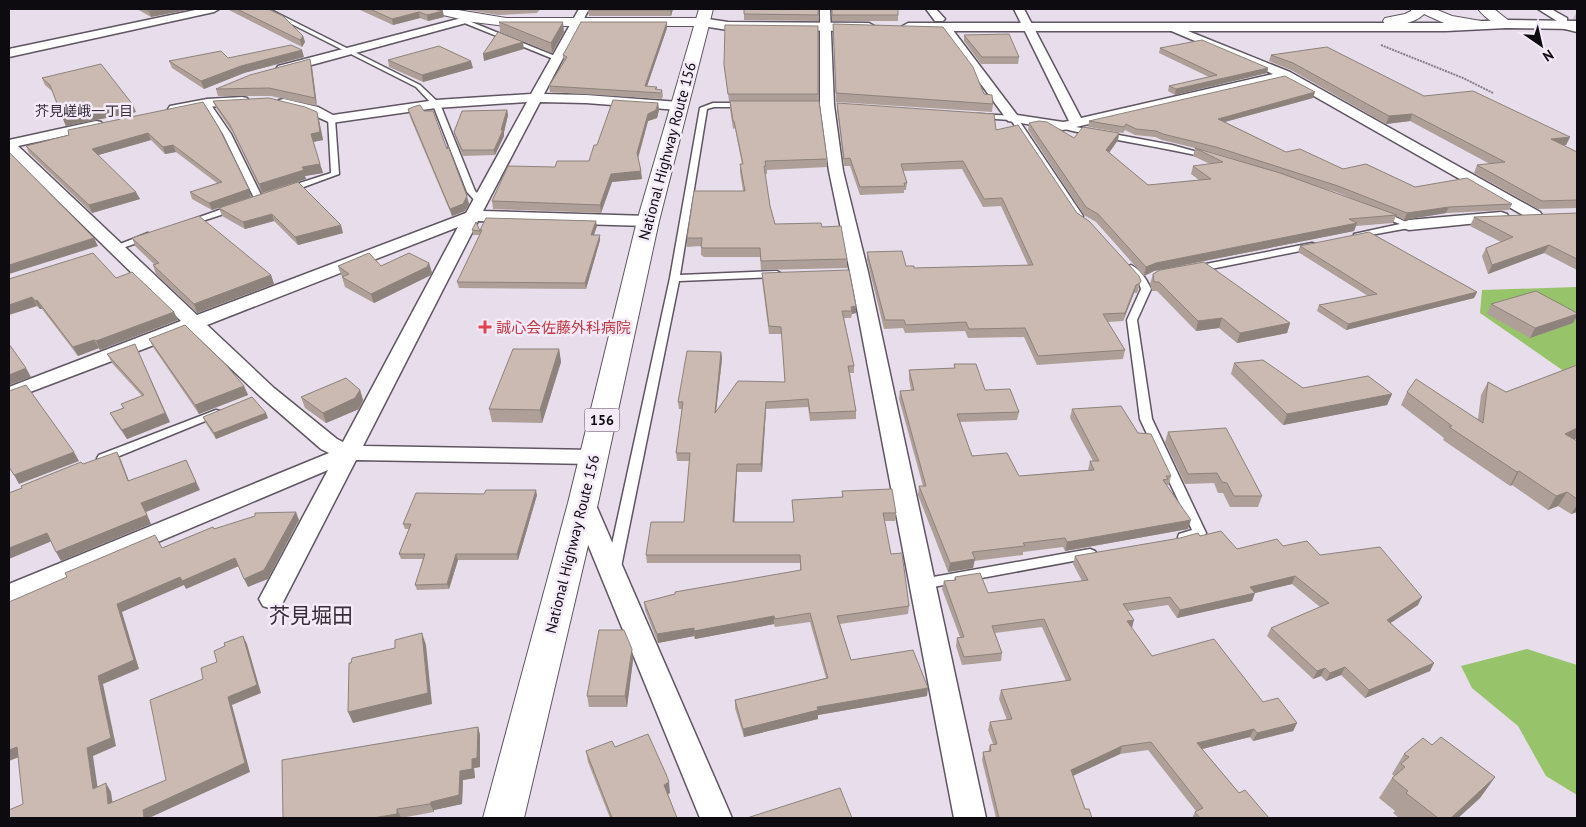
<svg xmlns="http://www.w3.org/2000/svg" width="1586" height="827" viewBox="0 0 1586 827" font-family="'PT Sans','Noto Sans JP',sans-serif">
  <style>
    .forest { fill: #97c36a }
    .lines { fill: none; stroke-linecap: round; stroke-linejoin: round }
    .minor-tunnel { stroke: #c6beca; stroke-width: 12; stroke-dasharray: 12 6; stroke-linecap: butt }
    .service-casing { stroke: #5f5662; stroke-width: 3 }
    .minor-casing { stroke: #5f5662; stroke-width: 3 }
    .tertiary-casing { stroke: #5f5662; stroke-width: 3 }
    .primary-casing { stroke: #5f5662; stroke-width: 2 }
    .trunk-casing { stroke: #5f5662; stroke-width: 2 }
    .path { stroke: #857e88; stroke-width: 2; stroke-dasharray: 2 1; stroke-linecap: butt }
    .service { fill: #fff; fill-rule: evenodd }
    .minor { fill: #fff; fill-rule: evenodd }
    .tertiary { fill: #fff; fill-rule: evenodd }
    .primary { fill: #fff; fill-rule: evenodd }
    .trunk { fill: #fff; fill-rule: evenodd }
    .wall { fill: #aea098; fill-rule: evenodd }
    .shaded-wall { fill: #8d827c }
    .building { fill: #cabab1; stroke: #8d827c }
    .health-dot { fill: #e0444e; stroke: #f4eaf8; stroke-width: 2 }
    .labels { text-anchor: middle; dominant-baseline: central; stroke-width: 5; stroke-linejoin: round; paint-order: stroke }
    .far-neighbourhood-label { font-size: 14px; fill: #372f3a; stroke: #f4eaf8 }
    .shield { fill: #f4eaf8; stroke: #534e56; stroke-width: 1 }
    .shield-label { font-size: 14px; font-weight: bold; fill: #0e0b10 }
    .street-label { font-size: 15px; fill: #0e0b10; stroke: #f4eaf8 }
    .health-label { font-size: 15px; fill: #be3a42; stroke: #f4eaf8; text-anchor: start }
    .near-quarter-label { font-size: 21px; fill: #372f3a; stroke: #f4eaf8 }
  </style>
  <rect width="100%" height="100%" fill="#e7ddeb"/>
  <g class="forest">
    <path d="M1577,287V378L1571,376L1480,313L1482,290Z"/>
    <path d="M1527,649L1577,665V795L1546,776L1518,726L1472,688L1461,666Z"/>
  </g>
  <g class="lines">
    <path class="minor-tunnel" d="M1573,19L1577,21"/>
    <defs>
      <g id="service">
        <path d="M262,9H269L420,85L440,104L475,191L483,199V203H477L467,192L433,105L416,87Z"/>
        <path d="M464,19L560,58L561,59L556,60L462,22V20Z"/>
        <path d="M205,102H209L231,134L263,199L262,201L248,206L244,203L254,198L223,134L204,103Z"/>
        <path d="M713,103H745L749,105L745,107H714L707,109L680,275L777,271L782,274L777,277L679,281L621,567L619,570L614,572L609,570L607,567L670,278L700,108Z"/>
        <path d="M977,114L1016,116L1083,216L1082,218H1076L1011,120L980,118H977Z"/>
        <path d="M328,117L335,119L339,174L290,192H284V188L331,173Z"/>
        <path d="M1060,124L1172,145L1212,156L1208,158C1159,146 1109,140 1060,128Z"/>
        <path d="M233,205L237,208L236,210L187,226L183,223Z"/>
        <path d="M1382,211L1413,225L1409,228L1354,238V234L1400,224L1379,216V212Z"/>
        <path d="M148,233L152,236L151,238L114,251L110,248Z"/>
        <path d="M1312,243L1315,244V248L1196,272L1191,269L1196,266Z"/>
        <path d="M1131,265C1140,269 1147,280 1151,289L1137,320L1152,419L1206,533L1205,536L1184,542L1179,540L1178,537L1179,534L1192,530L1140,419L1127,320L1141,289L1139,283L1126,268Z"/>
        <path d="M216,410L220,411L222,413L220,415L107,461L103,462L97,458L99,455Z"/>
        <path d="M1090,549L1095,551L1097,554L1095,557L922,589L917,588L915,584L917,580L922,579Z"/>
      </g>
      <g id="minor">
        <path d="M200,9H219L214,12L9,57V49Z"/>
        <path d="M579,9H589L544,94L586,95L679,102L686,106L679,110L586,103L540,102L483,211L648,216L654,218L656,221L654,224L648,226L478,221L363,446L593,450L601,452L604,457L601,462L593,464L356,460L281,606L272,609L263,606L259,599L328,470L9,605V584L329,453L321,449L260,396L191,331L9,400V387L181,321L9,153V140L96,121L101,122L103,125L101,128L18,146L197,315L466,213L527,102L436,108L331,123L308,113L279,106L277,103L279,100L284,99L318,107L333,115L436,100L531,94ZM458,227L343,442L337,439L274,388L207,325Z"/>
        <path d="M820,9H830L834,105L843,171L868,272L986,818H954L850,272L829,171L820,105Z"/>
        <path d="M926,9H936L945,19L943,21H935Z"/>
        <path d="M1014,9H1024L1081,118L1273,74L1169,30L1167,28L1169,26L1173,25L1290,72L1540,212L1542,215L1540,218H1528L1284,79L1063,130L1008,121L939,27L941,25H949L1017,115L1063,122L1069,121Z"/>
        <path d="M1538,9H1551L1567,18V23L1577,26V32L1557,27L1555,25L1557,21Z"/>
        <path d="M473,15L477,16L479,18L477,20L282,73L276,69L278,66Z"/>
        <path d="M242,97L247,98L249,101L247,104L207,107L175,113L168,109L170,106L207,99Z"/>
        <path d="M1501,212L1507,214L1509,217L1507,220L1409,230L1403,228L1401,225L1403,222L1409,220Z"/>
        <path d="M583,495L591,497L595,503L732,818H700L571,503L575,497Z"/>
      </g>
      <g id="tertiary">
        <path d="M701,18L728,22L869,23L876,27L869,31L728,30L696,25L694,22L696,19Z"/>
        <path d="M1506,20L1577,21V29L1506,28L1446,31H908L901,27L908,23H1446Z"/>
      </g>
      <path id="primary" d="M428,9H452L506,18H701L706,19L708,22L706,25L701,26H506L473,22L430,12Z"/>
      <g id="trunk">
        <path d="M699,9H713L659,221L598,503L524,818H483L568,503L637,221Z"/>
        <path d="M1411,9H1435L1452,16L1487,22L1489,25L1487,28L1482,29L1444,23L1424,14C1415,23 1397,27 1385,24L1383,21L1385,18L1405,14L1411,11Z"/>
        <path d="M1478,9H1494L1513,24L1511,27C1500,30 1485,18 1478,9Z"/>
      </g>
    </defs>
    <use href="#service" class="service-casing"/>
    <use href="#minor" class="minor-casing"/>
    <use href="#tertiary" class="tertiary-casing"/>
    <use href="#primary" class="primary-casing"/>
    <use href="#trunk" class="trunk-casing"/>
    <path class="path" d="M1381,45L1463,78L1493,93"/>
    <use href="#service" class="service"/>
    <use href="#minor" class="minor"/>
    <use href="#tertiary" class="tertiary"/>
    <use href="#primary" class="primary"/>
    <use href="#trunk" class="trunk"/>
  </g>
  <g class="wall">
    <path d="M137,9H192L151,17Z"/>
    <path d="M227,9H268L303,36L305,42L302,47Z"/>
    <path d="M358,9H433L444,17L428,21L420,18L393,25Z"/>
    <path d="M462,9H540L537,13L498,15Z"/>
    <path d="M673,9L671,16H589L588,10Z"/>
    <path d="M819,9L818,21L744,20V14Z"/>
    <rect x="832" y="9" width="66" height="12"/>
    <path d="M499,22L564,32L552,53L500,32Z"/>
    <path d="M667,22V28L647,86L657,87V89L662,90L663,96L662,99L550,92L549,86L564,61L563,55Z"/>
    <path d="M833,24L984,94L993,104L992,112L836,102Z"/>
    <path d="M818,26V101H729L724,65Z"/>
    <path d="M964,35L1019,57L1018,64H981L964,41Z"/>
    <path d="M1160,48L1268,68L1267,73L1175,95L1168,91L1169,86L1209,77L1159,53Z"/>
    <path d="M1271,55L1424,96L1570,137L1566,145H1563L1577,152V208L1538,209L1474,173L1477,165L1490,164L1410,121L1386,124L1291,70L1269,61Z"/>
    <path d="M304,57L244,73L204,89L172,68L169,61Z"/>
    <path d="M388,60L473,68L423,82L389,67Z"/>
    <path d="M312,67L317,106L271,96H218L216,89Z"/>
    <path d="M42,78L136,112L66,126L52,91L45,85Z"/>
    <path d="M1313,98L1225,122L1286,152L1343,169L1415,187L1512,204L1509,210L1446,213L1404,220L1396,216L1393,223L1356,226L1354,231L1154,271L1144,276L1096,222L1084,215L1028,130L1029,123L1074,138L1119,133L1118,140L1109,153L1148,185L1199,180L1191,174L1193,166L1210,164L1193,156L1195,148L1162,140L1155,137L1135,135L1125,130L1123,133L1088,127L1089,121ZM1199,149L1214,153L1240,161ZM1309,184L1336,192L1366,204Z"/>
    <path d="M213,101L319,120L323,140L313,142L323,173L305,176L306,179L262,193L233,133L216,108Z"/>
    <path d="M730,101L827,159V167L767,170V174H765L770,206L775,224L822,227L847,259V268L761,270L760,257H704L701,255V246L687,247V238L743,191L740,172V164H742L735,128L733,129L730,109Z"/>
    <path d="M203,102L251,197L212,210L192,199L190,192L217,183L176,152L165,154L151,140L98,155L140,199L92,213L29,153L26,146Z"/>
    <path d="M658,103L659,110L657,118L648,121L638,159L642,179L612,182L601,213L493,209L492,201L555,167L589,161L597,145Z"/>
    <path d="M837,103L996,130L1141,281L1137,293H1134L1123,321L1108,322L1125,350L1123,359L1037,365L1024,337L968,338L965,331L905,333L903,328L884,329L867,260V252L906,266L914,268L1028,265L1001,206L983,207L962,169L903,171L907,183L906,190H904V193L860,195L850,166H844L837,110Z"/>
    <path d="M408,109L447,149L469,204L465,211L452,216L410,117Z"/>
    <path d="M507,110L508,115L504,132V136L495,155L463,156L455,137L454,132Z"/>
    <path d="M298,182L343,233L298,245L274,221L245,229L222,216L219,208Z"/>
    <path d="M1577,213V270L1544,253L1488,274L1482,256L1486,248L1501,242L1470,226L1474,217Z"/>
    <path d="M597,226L594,235L600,240L586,289L459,288L457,282L480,235H473L472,230L480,231V235V230Z"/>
    <path d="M132,238L271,275L274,284L197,313L156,274L153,265H155L135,246Z"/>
    <path d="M1300,246L1477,292L1474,298L1346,330L1317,311L1319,305L1368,296L1298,252Z"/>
    <path d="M429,263L432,273L429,276L374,303L345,287L342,277H343L341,275L338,266H381Z"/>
    <path d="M762,273L856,306V313L852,314L851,318H844L854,366V373H850L856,411V419L810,421L808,407L766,409L762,472H737L734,522H794L792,500L842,497V491L896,513L895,521H884L891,554L909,606L908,614L840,624L851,660L927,696L818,715V719L744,737L735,708V700L826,678L810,622L775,627L774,624L695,639L694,636L658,643L645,610L644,602L800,571V563H647L646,555L684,522L690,461H677L676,453L682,409H679L678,402L721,352L722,359L716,411L785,382L782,334H769L762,280Z"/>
    <path d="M1153,274L1290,323L1287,333L1237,343L1219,328L1196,331L1157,291H1152L1150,284Z"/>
    <path d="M116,278L174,312L178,320L100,350L99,348L78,356L42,309H40L9,279Z"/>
    <path d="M1491,304L1573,323L1530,338L1487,314Z"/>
    <path d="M149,339L244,386L248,395L199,414L153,347Z"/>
    <path d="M559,349L561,362L542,423L492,422L489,409Z"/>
    <path d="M107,354L170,422L127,439L115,422L110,413L123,408L121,404L142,396L112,363Z"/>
    <path d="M1234,363L1303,388L1392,394L1387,405L1283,425L1231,374Z"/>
    <path d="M954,364L985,390L1019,412L1017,420L960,422L972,456L1019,476L1088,470L1090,461H1093L1070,418L1072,409L1138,433L1171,476L1169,485H1166L1188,529L1065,551L1063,547L1023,552V555L974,561L973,568L948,572L918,495L919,486H923L899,399L900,391L911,390L909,379V370L954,369Z"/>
    <path d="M1577,365V438L1574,440L1577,441V512L1571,514L1558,506L1548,510L1512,485L1510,486L1443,440L1444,438L1401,405L1407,392L1478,419L1481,395L1488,382L1506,392Z"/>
    <path d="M360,390L363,400L359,409L326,423L305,408L301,397Z"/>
    <path d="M203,417L268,418L216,439L205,422Z"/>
    <path d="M1168,432L1262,496L1258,507H1230L1223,493H1218L1214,483L1185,484L1165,442Z"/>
    <path d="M537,495L518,560H458L449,589L417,590L415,585L423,559H401L399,554L409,529H405L403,524Z"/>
    <path d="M1200,536L1237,549L1283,546L1320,555L1418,605L1390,623L1434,663L1430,671L1365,698L1341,675L1326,681L1321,676L1313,679L1267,636L1271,628L1320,607L1292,584L1255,593L1252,601L1177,618L1168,605L1128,611L1131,628L1152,656L1263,702L1297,723L1293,731L1253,741L1250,737L1202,749L1239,793L1269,818H1192L1195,812L1196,811L1148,750L1120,754L1073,776L1085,809L1092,818H996L982,760L983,752H988L990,745L993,744L988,730L990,722L1007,720L999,699L1001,690L1066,681L1042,627L995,633L1002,653L1001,661L962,665L956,646L957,638L960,637L942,589L944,581L954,580L955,577L988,593L1082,581L1073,564L1075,556Z"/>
    <path d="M633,660L627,707H589L587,696Z"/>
    <path d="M478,727L480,735V767L474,768L475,778L463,780L462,804L434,810V812L401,818H283Z"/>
    <path d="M1432,745L1495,777L1480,798L1458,818H1399L1393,813L1395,811L1379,798L1392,778L1394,776L1392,774L1404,754Z"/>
    <path d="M615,747L670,793L668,794L677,818H610L588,762L586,751Z"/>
  </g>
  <g class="shaded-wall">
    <path d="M161,9H192L151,17L149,11Z"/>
    <path d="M671,9H673L671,16L670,10Z"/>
    <path d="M443,11L444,17L428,21L427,15Z"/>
    <path d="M419,12L420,18L393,25L392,19Z"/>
    <path d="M563,22L564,32L552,53L551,43Z"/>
    <path d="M667,22V28L645,92V86Z"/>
    <path d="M303,36L305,42L302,47L300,40Z"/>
    <path d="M523,42L524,49L484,61L483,54Z"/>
    <path d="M302,50L304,57L244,73L204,89L201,81L241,66Z"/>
    <path d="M310,59L312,67L317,106L315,98Z"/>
    <path d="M471,61L473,68L423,82L422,75Z"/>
    <path d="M1268,68L1267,73L1175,95L1176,89Z"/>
    <path d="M1315,92L1313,98L1217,124L1218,119Z"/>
    <path d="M658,103L659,110L657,118L648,121L637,161V153L648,114Z"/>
    <path d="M133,105L136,112L66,126L63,119Z"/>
    <path d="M507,110L508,115L504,132V136L495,155L494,150L501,130Z"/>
    <path d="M317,112L319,120L323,140L313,142L311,134Z"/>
    <path d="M1412,114L1410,121L1386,124L1389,116Z"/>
    <path d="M148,133L151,140L95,156L92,149Z"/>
    <path d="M1119,133L1118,140L1105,158L1106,150Z"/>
    <path d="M1570,137L1566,145L1547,147L1551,139Z"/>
    <path d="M173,145L176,152L165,154L163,147Z"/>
    <path d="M320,164L323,173L305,176L306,179L262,193L259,184L302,167Z"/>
    <path d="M641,171L642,179L612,182L601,213L600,205L611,174Z"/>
    <path d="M249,189L251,197L212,210L209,203Z"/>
    <path d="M136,192L140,199L92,213L89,205Z"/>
    <path d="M467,196L469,204L465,211L452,216L450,209Z"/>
    <path d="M1449,207L1446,213L1404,220L1407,213Z"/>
    <path d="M272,214L274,221L245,229L243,222Z"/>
    <path d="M596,221L597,226L592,240L591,235Z"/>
    <path d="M1357,223L1354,231L1154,271L1144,276L1146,267L1156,263Z"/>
    <path d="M341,225L343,233L298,245L295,237Z"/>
    <path d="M600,235V240L586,289L585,283Z"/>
    <path d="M94,238L98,246L9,274V265Z"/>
    <path d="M1549,245L1544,253L1488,274L1492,265Z"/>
    <path d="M429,263L432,273L429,276L374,303L371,294Z"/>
    <path d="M271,275L274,284L197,313L194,304Z"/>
    <path d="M1136,285L1134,293L1123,321L1125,313Z"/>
    <path d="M1477,292L1474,298L1346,330L1348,324Z"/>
    <path d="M32,297L37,306L9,315V305Z"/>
    <path d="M37,300L42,309H40L35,301Z"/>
    <path d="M856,306V313L852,314L851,307Z"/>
    <path d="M174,312L178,320L100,350L96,341Z"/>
    <path d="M1577,314V316L1573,323L1530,338L1535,328Z"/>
    <path d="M1222,318L1219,328L1196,331L1198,321Z"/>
    <path d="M1290,323L1287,333L1237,343L1240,333Z"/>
    <path d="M94,340L99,348L78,356L73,347Z"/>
    <path d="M135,344L170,422L127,439L122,430L165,413Z"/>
    <path d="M559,349L561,362L542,423L540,410Z"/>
    <path d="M721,352L722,359L715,421V413Z"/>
    <path d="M26,368L31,377L9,385V375Z"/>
    <path d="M244,386L248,395L199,414L195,405Z"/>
    <path d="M360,390L363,400L359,409L326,423L323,413Z"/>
    <path d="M1392,394L1387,405L1283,425L1287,414Z"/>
    <path d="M766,402V409L762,472L761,464Z"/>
    <path d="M266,413L268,418L216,439L214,433Z"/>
    <path d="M1577,428V438L1557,447L1565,434Z"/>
    <path d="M74,452L79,461L19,484L14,475Z"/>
    <path d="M117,452L121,460L132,489L128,481Z"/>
    <path d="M186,460L200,490L146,512L151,524L61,561L56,552L141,503Z"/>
    <path d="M737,464V472L734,530L733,522Z"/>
    <path d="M1519,471L1512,485L1510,486L1517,472Z"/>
    <path d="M536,490L537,495L518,560L517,554Z"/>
    <path d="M1567,492L1558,506L1548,510L1556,496Z"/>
    <path d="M1577,505V512L1571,514Z"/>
    <path d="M296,512L299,520L268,579L248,587L244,579Z"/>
    <path d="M1191,520L1188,529L1065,551L1067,542Z"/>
    <path d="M47,533L52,541L9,559V548Z"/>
    <path d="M456,554L458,560L449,589L447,584Z"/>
    <path d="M235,558L239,566L186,589L184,585L122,612L139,669L103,684L116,746L93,756L99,797L93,789L87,748L98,676L117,604L180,577Z"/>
    <path d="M975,559L973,568L948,572L950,563Z"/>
    <path d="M1295,576L1292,584L1255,593L1252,601L1177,618L1180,610L1250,587Z"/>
    <path d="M1422,597L1418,605L1383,628L1387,620Z"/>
    <path d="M774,616V624L695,639L694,631Z"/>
    <path d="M1134,620L1132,628L1127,621Z"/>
    <path d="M694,628V636L658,643L657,634Z"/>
    <path d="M422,633L426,645L432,704L353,723L348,712Z"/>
    <path d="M243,636L247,644L261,693L232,705L250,772L149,818H144L143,810L228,697Z"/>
    <path d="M632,649L633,660L627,707L625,696Z"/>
    <path d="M1434,663L1430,671L1365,698L1369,690Z"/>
    <path d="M1345,667L1341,675L1326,681L1330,673Z"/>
    <path d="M1325,668L1321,676L1313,679L1317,671Z"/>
    <path d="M928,688L927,696L818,715V719L744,737L743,729L817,707Z"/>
    <path d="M1297,723L1293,731L1253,741L1257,733Z"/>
    <path d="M478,727L480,735V767L474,768L475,778L463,780L462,804L434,810V812L430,804L431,802L472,759Z"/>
    <path d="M1254,729L1250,737L1194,751L1197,743Z"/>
    <path d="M1122,746L1120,754L1068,778L1071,770Z"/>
    <path d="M17,747L24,755L9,761V750Z"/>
    <path d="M1495,777L1480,798L1458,818H1451Z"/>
    <path d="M669,782L670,793L665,796L664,785Z"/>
    <path d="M106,783L111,792L114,812L108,804Z"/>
    <path d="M397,809L401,818H373Z"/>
  </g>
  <g class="building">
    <path d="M145,9H161L149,11Z"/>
    <path d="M237,9H268L283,16L303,36L300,40Z"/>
    <path d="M370,9H433L443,11L427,15L419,12L392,19Z"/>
    <path d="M588,9H671L670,10H588Z"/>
    <path d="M744,9H818V15L744,14Z"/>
    <rect x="832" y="9" width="66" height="6"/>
    <path d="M499,22H563L551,43Z"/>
    <path d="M581,22H667L645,86L657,87L655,89L662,90L661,93L549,86L567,57L563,55Z"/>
    <path d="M833,24L943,27L973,67L984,94L992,95L993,104L836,93Z"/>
    <path d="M725,25L818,26V94H728L724,65Z"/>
    <path d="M498,32L523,42L483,54Z"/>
    <path d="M1009,34L1019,57H982L964,35Z"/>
    <path d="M1202,40L1268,68L1176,89L1169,86L1217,75L1160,48Z"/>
    <path d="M291,45L302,50L241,66L201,81L169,61L221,51L228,58Z"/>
    <path d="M439,46L471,61L422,75L388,60Z"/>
    <path d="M1327,47L1424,96L1473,91L1570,137L1551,139L1577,152V200L1542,201L1477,165L1505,162L1412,114L1389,116L1293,63L1271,55Z"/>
    <path d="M310,59L315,98L269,88L216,89L250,75Z"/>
    <path d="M101,64L133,105L63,119L50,85L42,78Z"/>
    <path d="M1285,76L1315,92L1218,119L1286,152L1300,149L1343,169L1366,164L1415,187L1467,178L1512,204L1449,207L1407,213L1338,186L1216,147L1163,134L1156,131L1136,129L1126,124L1124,127L1089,121Z"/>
    <path d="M269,98L305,107L317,112L320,132L311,134L320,164L302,167L304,170L259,184L230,125L213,101Z"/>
    <path d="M613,100L658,103L656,110L648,114L637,153L641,171L611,174L600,205L492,201L508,166L555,167L557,161H589L594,145H597Z"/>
    <path d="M730,101H819L827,159L765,161L766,166H764L770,206L775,224L821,223L822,227L841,226L847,259L761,261L760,248H703L701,247L702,238H687L694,191H745L740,164H743L734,121H733Z"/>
    <path d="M203,102L219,128L249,189L209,203L190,192L222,182L173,145L163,147L148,133L92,149L136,192L89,205L26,146L69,135L68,130Z"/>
    <path d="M837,103L994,114L996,130L1018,125L1077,213L1089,221L1139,276L1141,281L1139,284L1136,285L1125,313L1103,314L1125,350L1038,356L1025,328L969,329L966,322L906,325L904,320H885L867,252L902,251L906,266H914V268L1033,265L1002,198L984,199L963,161L901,164L907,183H904L905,186L860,187L850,158L844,159Z"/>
    <path d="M420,105L424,111H433L447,149L448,146L467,196L463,204L450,209L408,109L416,106Z"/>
    <path d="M507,110L501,130H503L494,150H462L454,132L462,111Z"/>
    <path d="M1039,121L1047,122L1074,138L1083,127L1119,133L1106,150L1148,185L1211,179L1193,166L1223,162L1195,148L1280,173L1397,215L1349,219L1357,223L1156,263L1146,267L1098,214L1086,207L1029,123Z"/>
    <path d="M9,152L94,238L9,265Z"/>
    <path d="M298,182L341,225L295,237L272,214L243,222L219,208Z"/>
    <path d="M1577,213V259L1549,245L1492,265L1486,248L1513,237L1474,217Z"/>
    <path d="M199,216L271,275L194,304L153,265L159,263L132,238Z"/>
    <path d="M486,218L596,221L591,235H600L585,283L457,282L482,230H480Z"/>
    <path d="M476,222L480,231L472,230Z"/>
    <path d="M1369,232L1477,292L1348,324L1319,305L1377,294L1300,246Z"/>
    <path d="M93,253L116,278L132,272L174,312L96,341L94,340L73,347L37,300L35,301L32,297L9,305V279Z"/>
    <path d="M369,253L381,266L409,253L429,263L427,267L371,294L342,277L349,274L338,266Z"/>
    <path d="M1204,262L1290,323L1240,333L1222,318L1198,321L1159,282H1154L1153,274L1160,270Z"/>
    <path d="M849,270L856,306L851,307L852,311H842L854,366H848L856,411L810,413L808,399L766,402L761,464H737L733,522H794L792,500L843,497L842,491L892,489L896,513H883L891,554L902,553L909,606L837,616L851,660L913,650L928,688L817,707L818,710L743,729L735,700L828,678L810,613L775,619L774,616L694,631V628L657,634L644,602L675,594V592L801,570L800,555H646L651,522H684L690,453H676L683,402H678L687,351L721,352L715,413L738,381L785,382L781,327L769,326L762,273Z"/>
    <path d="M1536,291L1577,313V314L1535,328L1491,304Z"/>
    <path d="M185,325L227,366L244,386L195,405L149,339Z"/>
    <path d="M9,344L26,368L9,375Z"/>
    <path d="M135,344L165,413L122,430L110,413L124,408L121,404L144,395L107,354Z"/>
    <path d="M513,349H559L540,410L489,409Z"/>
    <path d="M1263,360L1303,388L1368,376L1392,394L1287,414L1234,363Z"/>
    <path d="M954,364H976L985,390L1010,389L1019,412L957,414L972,456L1007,453L1019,476L1094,470L1090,461H1099L1072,409L1121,406L1138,433L1151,434L1171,476H1166L1168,479L1163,480L1191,520L1067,542L1065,538L1023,543L1025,546L972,552L975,559L950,563L919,486H926L900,391L914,390L909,370L955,368Z"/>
    <path d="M1577,365V428L1565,434L1577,441V499L1567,492L1556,496L1519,471L1517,472L1449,427L1452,426L1407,392L1416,379L1483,423L1488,382L1506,392Z"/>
    <path d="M346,378L360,390L355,398L323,413L301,397Z"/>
    <path d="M26,385L74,452L14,475L9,467V391Z"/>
    <path d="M252,397L266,413L214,433L203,417Z"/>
    <path d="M1226,428L1262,496H1234L1227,483L1222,482L1217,473L1188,474L1168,432Z"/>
    <path d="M117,452L128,481L186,460L196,482L141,503L147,515L56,552L47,533L9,548V493L22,488L21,486L81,462L83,464Z"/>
    <path d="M486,490H536L517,554H456L447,584L415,585L425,554H399L411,524H403L416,493L484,494Z"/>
    <path d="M296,512L264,570L244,579L235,558L182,581L180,577L117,604L134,660L98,676L111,738L87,748L93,789L106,783L108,804L166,780L150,700L203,679L201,668L217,662L214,651L225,646L224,643L243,636L257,685L228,697L245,763L143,810L144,818H9V810L23,804L17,747L9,750V602L67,577L65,573L155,535L162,548L213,527L214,529L255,516V513Z"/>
    <path d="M1221,531L1237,549L1277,539L1283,546L1307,541L1320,555L1380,547L1422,597L1387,620L1434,663L1369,690L1345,667L1330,673L1325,668L1317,671L1271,628L1329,603L1295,576L1250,587L1255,593L1180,610L1170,597L1123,604L1134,620L1127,621L1152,656L1214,639L1263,702L1278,698L1297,723L1257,733L1254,729L1197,743L1239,793L1245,790L1269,818H1200L1195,812L1203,808L1151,742L1122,746L1071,770L1085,809H1089L1092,818H999L983,752L991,751L990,745L997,744L990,722L1012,719L1001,690L1071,680L1044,619L992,626L1002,653L964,657L957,638L964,637L944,581L956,580L955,577L980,573L988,593L1088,580L1075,556L1180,538L1198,533L1200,536Z"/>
    <path d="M599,630H624L632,649L625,696H587Z"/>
    <path d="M422,633L428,693L348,712L349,663H351L352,658L395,648V640Z"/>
    <path d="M478,727L477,758L472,759V769L460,771L459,795L431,802L430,804L397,809V814L373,818H283L282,760Z"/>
    <path d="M648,734L666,774L669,782L664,785L677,818H612L586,751L612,741L615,747Z"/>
    <path d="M1441,737L1495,777L1451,818H1438L1406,793L1408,791L1392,778L1405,767L1401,764L1409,757L1404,754L1423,738L1432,745Z"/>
    <path d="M840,788L852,818H747Z"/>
  </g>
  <path class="health-dot" d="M482.5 319.5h5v5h5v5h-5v5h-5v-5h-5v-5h5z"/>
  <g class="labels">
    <g class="far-neighbourhood-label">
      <text x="84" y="111">芥見嵯峨一丁目</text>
    </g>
    <rect class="shield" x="584.5" y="408.5" width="35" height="23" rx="4"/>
    <g class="shield-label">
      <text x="602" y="420">156</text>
    </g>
    <g class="street-label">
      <text transform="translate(667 151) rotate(-75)">National Highway Route 156</text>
      <text transform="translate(572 544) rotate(-76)">National Highway Route 156</text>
    </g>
    <g class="health-label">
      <text x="496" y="327">誠心会佐藤外科病院</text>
    </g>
    <g class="near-quarter-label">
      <text x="311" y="615">芥見堀田</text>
    </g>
  </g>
  <rect width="1586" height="827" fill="none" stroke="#0e0b10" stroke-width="20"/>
  <g transform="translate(1541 45) rotate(146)" stroke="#f4eaf8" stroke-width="4" paint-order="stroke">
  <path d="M0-4L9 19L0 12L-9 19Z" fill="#0e0b10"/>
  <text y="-8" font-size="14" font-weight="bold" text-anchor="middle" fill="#0e0b10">N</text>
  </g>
</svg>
